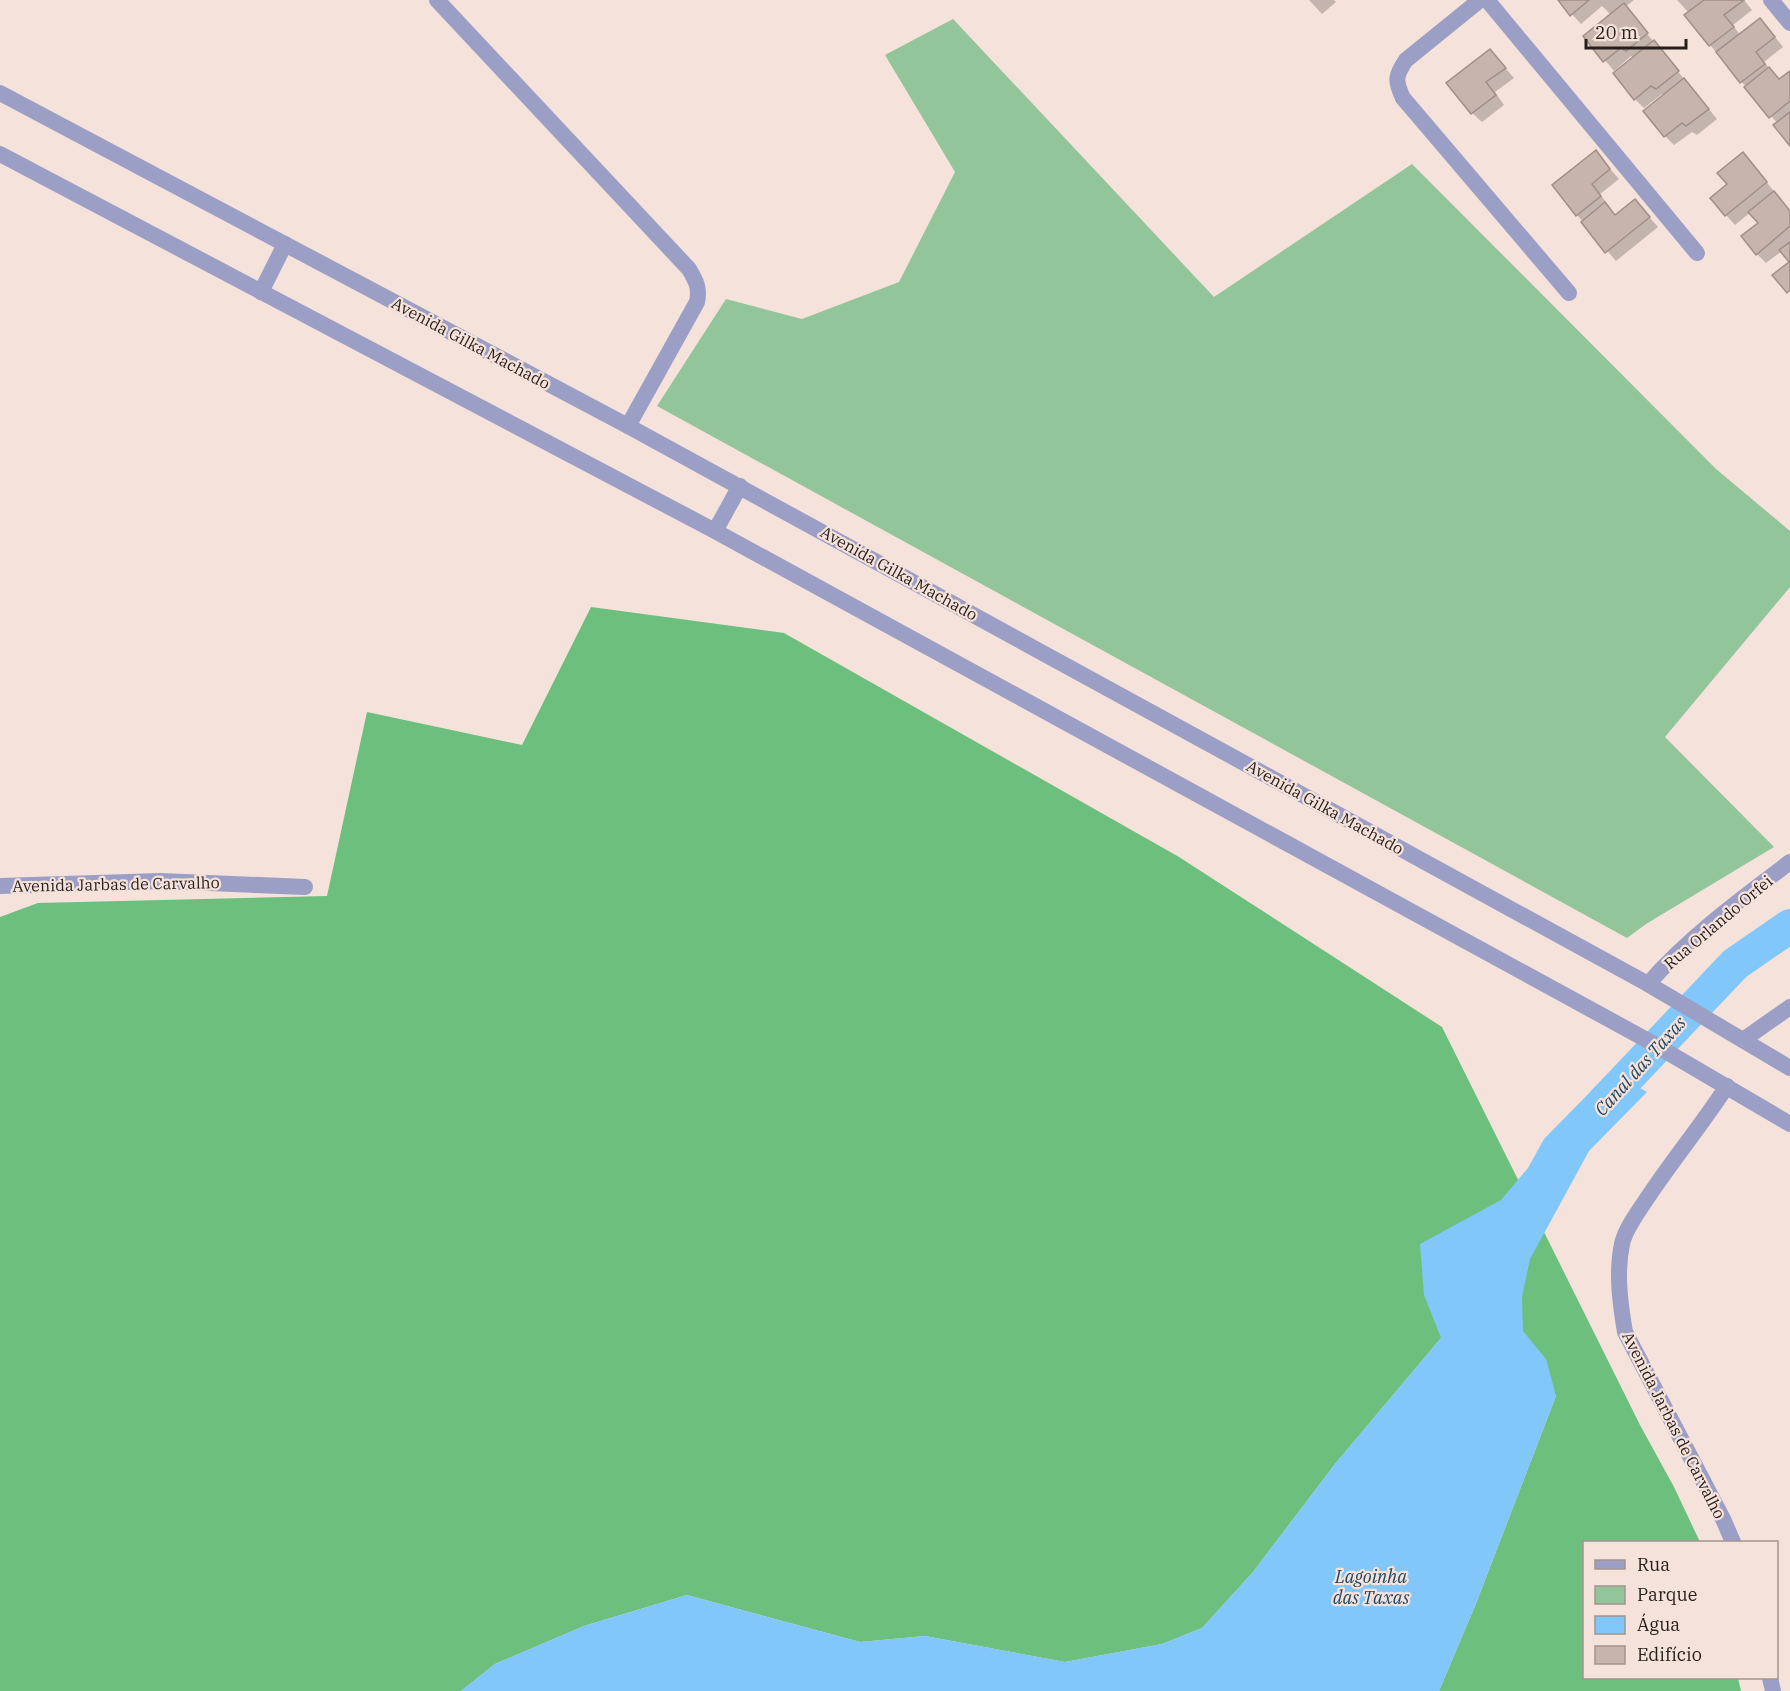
<svg xmlns="http://www.w3.org/2000/svg" width="1790" height="1691" viewBox="0 0 1790 1691" font-family="'IBM Plex Serif',serif">
  <style>
    .green { fill: #93c59a }
    .forest { fill: #6cbf7c }
    .water { fill: #81c7f9 }
    .shadow { fill: #0003 }
    .lines { fill: none; stroke-linecap: round; stroke-linejoin: round }
    .canal { stroke: #81c7f9; stroke-width: 34 }
    .building { fill: #c7b5ad; stroke: #a08f87; stroke-width: 1.5 }
    .service { stroke: #9c9fc5; stroke-width: 16 }
    .minor { stroke: #9c9fc5; stroke-width: 16 }
    .tertiary { stroke: #9c9fc5; stroke-width: 16 }
    .labels { text-anchor: middle; dominant-baseline: central; stroke-width: 4.5; stroke-linejoin: round; paint-order: stroke }
    .street-label { font-size: 16px; fill: #261f1c; stroke: #f5e2da }
    .water-label { font-size: 18px; font-style: italic; fill: #214761; stroke: #f5e2da }
  </style>
  <rect width="100%" height="100%" fill="#f5e2da"/>
  <path class="green" d="M953,19L1214,297L1412,164L1716,469L1790,531V587L1665,737L1774,847L1646,924L1627,938L657,406L726,299L802,319L899,282L955,172L885,55Z"/>
  <path class="forest" d="M591,607L784,633L1179,857L1442,1027L1640,1425L1674,1487L1700,1542H1584V1678H1738L1741,1691H1439L1475,1606L1556,1396L1441,1338L1335,1464L1253,1572L1202,1628L1162,1644L1065,1662L925,1636L860,1642L687,1595L584,1626L495,1664L461,1691H0V917L38,903L327,896L367,712L522,745Z"/>
  <path class="water" d="M1613,1073L1647,1092L1589,1151L1530,1259L1522,1297L1523,1331L1546,1359L1556,1396L1475,1606L1439,1691H461L495,1664L584,1626L687,1595L860,1642L925,1636L1065,1662L1162,1644L1202,1628L1253,1572L1335,1464L1441,1338L1424,1295L1420,1244L1501,1200L1528,1168L1544,1139L1602,1080Z"/>
  <g class="shadow">
    <path d="M1309,0H1334L1336,2L1322,14Z"/>
    <path d="M1559,0H1634L1625,7L1717,119L1697,135L1692,132L1674,145L1665,136V96L1662,94L1644,108L1635,99L1634,58L1631,56L1614,71L1585,36L1611,15L1602,6L1581,24Z"/>
    <path d="M1677,0H1744L1752,10L1733,25L1740,35L1760,20L1769,29L1783,47L1764,62L1780,80L1790,73V143L1778,124L1710,45L1686,16L1689,13Z"/>
    <path d="M1490,51L1514,78L1495,92L1504,105L1482,122L1472,113Z"/>
    <path d="M1595,152L1619,179L1600,194L1609,206L1608,207L1616,216L1635,201L1658,227L1616,261L1577,215Z"/>
    <path d="M1752,164L1790,211V261L1782,251L1766,263L1757,254L1760,223L1751,212L1735,225L1726,215Z"/>
  </g>
  <g class="lines">
    <path class="canal" d="M1595,1115L1604,1102L1735,964L1790,926"/>
  </g>
  <g class="building">
    <path d="M1558,0H1589L1570,16Z"/>
    <path d="M1704,0H1744L1724,15L1734,27L1709,46L1684,15Z"/>
    <path d="M1624,3L1648,33L1626,51L1621,48L1603,62L1583,36Z"/>
    <path d="M1760,18L1775,37L1756,52L1765,64L1740,83L1716,52Z"/>
    <path d="M1654,40L1679,71L1656,89L1651,86L1634,100L1613,73Z"/>
    <path d="M1490,49L1506,68L1486,82L1496,95L1471,114L1446,83Z"/>
    <path d="M1769,67L1779,79L1790,71V101L1769,118L1744,87Z"/>
    <path d="M1684,78L1709,109L1686,126L1682,123L1664,137L1643,111Z"/>
    <path d="M1790,112V146L1773,125Z"/>
    <path d="M1596,150L1610,169L1592,184L1601,196L1576,216L1552,185Z"/>
    <path d="M1743,152L1767,182L1725,216L1710,198L1727,184L1717,173Z"/>
    <path d="M1774,191L1790,211V226L1756,255L1741,236L1758,223L1748,212Z"/>
    <path d="M1635,199L1650,217L1605,253L1581,222L1605,202L1615,215Z"/>
    <path d="M1790,242V290L1787,293L1772,275L1789,262L1779,250Z"/>
  </g>
  <g class="lines">
    <g class="service">
      <path d="M1480,0L1406,60C1395,76 1395,81 1403,98L1569,293"/>
      <path d="M1487,0L1697,253"/>
      <path d="M1771,0L1790,23"/>
    </g>
    <g class="minor">
      <path d="M437,0L689,269C696,281 700,288 697,302L628,426"/>
      <path d="M0,886L161,881L305,887"/>
      <path d="M1648,984C1689,937 1741,899 1790,862"/>
      <path d="M1743,1040L1790,1007"/>
      <path d="M1727,1086C1701,1126 1670,1163 1644,1203C1636,1215 1625,1230 1622,1244C1616,1272 1620,1303 1625,1332L1723,1519L1733,1542"/>
      <path d="M1770,1678L1773,1691"/>
    </g>
    <g class="tertiary">
      <path d="M0,93L628,426L1648,984L1790,1068"/>
      <path d="M0,154L715,531L1645,1039L1790,1124"/>
      <path d="M261,292L285,244"/>
      <path d="M715,531L740,486"/>
    </g>
  </g>
  <g class="labels">
    <g class="street-label">
      <text transform="translate(471 343) rotate(28)">Avenida Gilka Machado</text>
      <text transform="translate(899 573) rotate(29)">Avenida Gilka Machado</text>
      <text transform="translate(1325 807) rotate(29)">Avenida Gilka Machado</text>
      <text transform="translate(116 884) rotate(-1)">Avenida Jarbas de Carvalho</text>
      <text transform="translate(1718 922) rotate(-40)">Rua Orlando Orfei</text>
      <text transform="translate(1674 1425) rotate(63)">Avenida Jarbas de Carvalho</text>
    </g>
    <g class="water-label">
      <text transform="translate(1640 1066) rotate(-48)">Canal das Taxas</text>
      <text x="1371" y="1576">Lagoinha<tspan x="1371" dy="21">das Taxas</tspan></text>
    </g>
  </g>
  <rect x="1583" y="1541" width="195" height="138" fill="#f5e2da" stroke="#a2948e" stroke-width="1.5"/>
  <rect x="1595" y="1560" width="30" height="9" fill="#9c9fc5" stroke="#a2948e" stroke-width="1.5"/>
  <text x="1637" y="1571" font-size="18" fill="#261f1c">Rua</text>
  <rect x="1595" y="1586" width="30" height="18" fill="#93c59a" stroke="#a2948e" stroke-width="1.5"/>
  <text x="1637" y="1601" font-size="18" fill="#261f1c">Parque</text>
  <rect x="1595" y="1616" width="30" height="18" fill="#81c7f9" stroke="#a2948e" stroke-width="1.5"/>
  <text x="1637" y="1631" font-size="18" fill="#261f1c">Água</text>
  <rect x="1595" y="1646" width="30" height="18" fill="#c7b5ad" stroke="#a2948e" stroke-width="1.5"/>
  <text x="1637" y="1661" font-size="18" fill="#261f1c">Edifício</text>
  <path d="M1586 39v9h100v-9" fill="none" stroke="#261f1c" stroke-width="3"/>
  <text x="1595" y="39" font-size="18" fill="#261f1c" stroke="#f5e2da" stroke-width="4.5" paint-order="stroke">20 m</text>
</svg>
